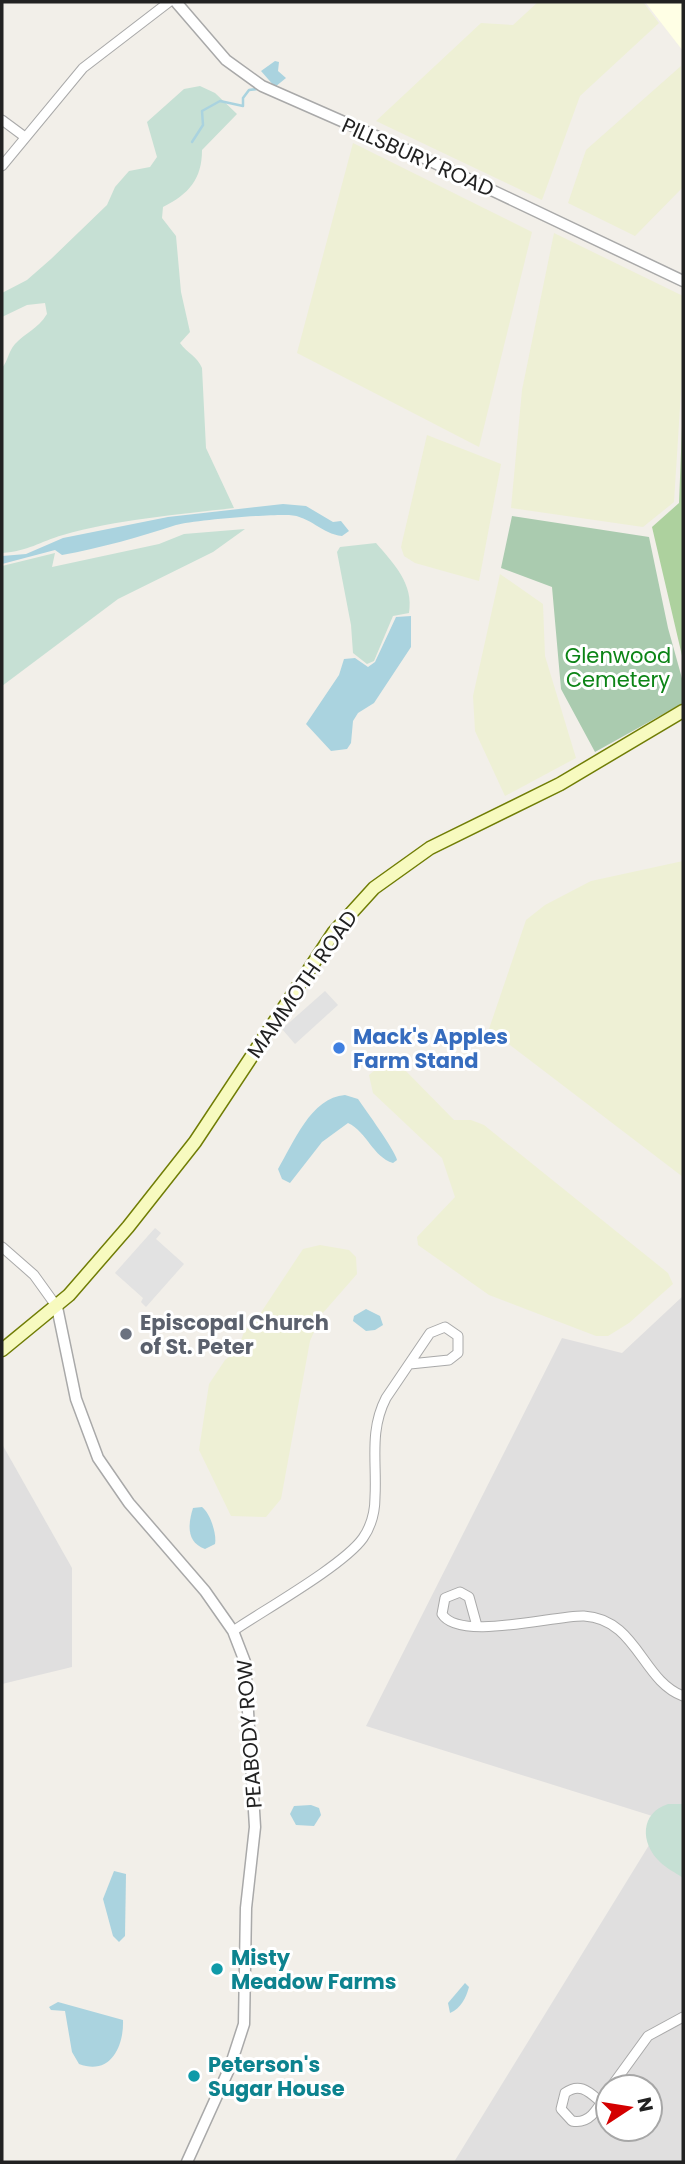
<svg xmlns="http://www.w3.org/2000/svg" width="685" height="2164" viewBox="0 0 685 2164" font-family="Poppins,sans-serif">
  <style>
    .residential { fill: #e0dfdf; fill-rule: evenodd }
    .education { fill: #ffffe5 }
    .farmland { fill: #eef0d5 }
    .forest { fill: #add19e }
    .wetland { fill: #c6e0d4 }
    .cemetery { fill: #aacbaf }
    .parking { fill: #e2e2e2 }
    .water { fill: #aad3df }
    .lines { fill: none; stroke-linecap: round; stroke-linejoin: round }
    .stream { stroke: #aad3df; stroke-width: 2.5 }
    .minor-casing { stroke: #a9a9a9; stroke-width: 11 }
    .tertiary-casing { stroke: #a9a9a9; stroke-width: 13 }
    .secondary-casing { stroke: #707d05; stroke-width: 15 }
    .minor { stroke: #fff; stroke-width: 9 }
    .tertiary { stroke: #fff; stroke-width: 10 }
    .secondary { stroke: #f7fabf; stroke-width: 12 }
    .shop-dot { fill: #3f7fe0; stroke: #fff; stroke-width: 2.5 }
    .worship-dot { fill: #6b7280; stroke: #fff; stroke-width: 2.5 }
    .culture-dot { fill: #0f9aa8; stroke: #fff; stroke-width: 2.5 }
    .labels { text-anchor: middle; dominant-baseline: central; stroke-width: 6; stroke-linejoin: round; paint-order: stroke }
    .street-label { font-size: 21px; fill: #222; stroke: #fff }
    .park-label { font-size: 21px; fill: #0c8416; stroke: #fff }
    .shop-label { font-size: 21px; font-weight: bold; fill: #366cbe; stroke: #fff; text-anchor: start }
    .worship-label { font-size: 21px; font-weight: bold; fill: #5b616d; stroke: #fff; text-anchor: start }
    .culture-label { font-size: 21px; font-weight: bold; fill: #0d838f; stroke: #fff; text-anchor: start }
  </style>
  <rect width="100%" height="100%" fill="#f2efe9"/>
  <g class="residential">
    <path d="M683,1296V1834L665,1820L366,1726L562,1338L622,1353Z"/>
    <path d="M2,1444L72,1568V1667L2,1684Z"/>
    <path d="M662,1824L683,1841V2162H454ZM608,2087H650V2129H608Z"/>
  </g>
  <path class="education" d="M645,2H683V51Z"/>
  <g class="farmland">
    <path d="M538,2H643L659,23L580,96L542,200L376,121L481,23L513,25Z"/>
    <path d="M681,66L683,187L635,236L568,203L586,150Z"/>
    <path d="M353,143L532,232L479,447L297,353Z"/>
    <path d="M554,233L683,296V360L674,502L643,527L511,508L522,390Z"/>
    <path d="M427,435L501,464L479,581L415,563L404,556L401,547Z"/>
    <path d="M500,574L543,604L545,656L576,758L505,796L475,731L473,696Z"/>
    <path d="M683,861V1177L489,1029L526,920L545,905L591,881Z"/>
    <path d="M380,1066L402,1067L454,1120H471L484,1125L668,1273L673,1284L629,1323L608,1336H596L489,1295L418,1245L417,1237L455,1197L442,1158L373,1093L369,1075Z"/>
    <path d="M320,1245L349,1250L356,1257L357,1274L322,1314L310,1341L281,1499L266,1517L231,1516L199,1450L209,1384L225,1360L237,1351L244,1332L258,1317L303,1249Z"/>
  </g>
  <path class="forest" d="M683,401V660L652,527L679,503Z"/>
  <g class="wetland">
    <path d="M200,86L215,93L237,114L202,150C202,179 189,194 163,207L162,218L176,236L181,292L190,332L180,343C187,353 197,356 202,368L206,448L234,508C181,514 114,520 63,535C39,542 29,551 2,553V368C8,361 8,352 15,344C26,332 37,330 47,314L45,303L27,305L2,317V293L27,280L51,259L107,205L115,187L129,171L150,167L157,157L147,122L184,89Z"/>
    <path d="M245,529L213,552L118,599L2,686V566L55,553L52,567L159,544L184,534Z"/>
    <path d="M376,543C394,564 414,584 409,613L393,616L374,661L367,664L353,653L351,625L337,552L340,547Z"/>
    <path d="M668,1804H683V1878C676,1873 666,1868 660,1862C640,1843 640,1813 668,1804Z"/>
  </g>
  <path class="cemetery" d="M512,516L649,537L668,628L683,682V703L595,752L561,689L552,587L501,568Z"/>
  <g class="parking">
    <path d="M325,991L338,1005L295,1044L282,1029Z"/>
    <path d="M155,1228L161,1233L156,1239L184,1264L146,1307L141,1302L143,1298L115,1273Z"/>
  </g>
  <g class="water">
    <path d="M275,61L279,62L278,71L286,78L275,87L261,71Z"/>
    <path d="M283,504L306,506L333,522L341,521L349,531L342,536C322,534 310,516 289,515C269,514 194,520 176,525C139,537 101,548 62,555L55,550L2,564V556L26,554L63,538L168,517Z"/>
    <path d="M411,616V647L374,703L358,713L353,721L351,743L347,749L331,751L306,724L339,675L344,659L355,658L368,667L375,662L396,617Z"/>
    <path d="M345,1095L358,1099C365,1109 396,1152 397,1160L393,1163C373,1157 367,1132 348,1123L322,1142L290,1183L282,1179L278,1169C293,1144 311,1097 345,1095Z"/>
    <path d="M366,1309L380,1316L383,1325L375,1330L366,1331L353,1321L354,1316Z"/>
    <path d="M202,1507C210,1513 217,1534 215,1544L205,1549C186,1542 188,1524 193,1508Z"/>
    <path d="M311,1805L319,1808L321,1815L314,1826L296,1825L290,1814L294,1806Z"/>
    <path d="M114,1871L126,1874L125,1936L119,1942L113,1936L103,1899Z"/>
    <path d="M465,1983L469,1987C466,1998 461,2008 450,2013L448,2003Z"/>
    <path d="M58,2002L123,2020C124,2047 110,2076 79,2064L72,2052L65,2011L51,2010L49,2007Z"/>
  </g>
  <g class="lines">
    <path class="stream" d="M192,142L203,125L202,111L220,101L243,106V98L249,90L257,89"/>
    <defs>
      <g id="minor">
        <path d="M2,120L25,137"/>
        <path d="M2,166L83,68L169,2"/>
        <path d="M2,1247L34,1275L57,1307"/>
        <path d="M477,1626L469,1597L460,1592L445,1598L442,1614C459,1642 555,1615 584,1616C637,1619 642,1681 683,1696"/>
        <path d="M233,1631C264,1610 344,1565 363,1538C372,1525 375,1512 375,1497C377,1462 369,1431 386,1398L430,1333L445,1327L458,1336V1353L449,1360L410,1364"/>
        <path d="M611,2087L648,2036L683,2017"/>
        <path d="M601,2102C589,2092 580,2082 565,2093L561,2109L572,2121C591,2125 599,2106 608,2091"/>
      </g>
      <g id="tertiary">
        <path d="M176,2L226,60L262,86L403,148L683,281"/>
        <path d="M57,1307L76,1399L98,1458L129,1503L205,1591L233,1631L245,1662L255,1827L246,1908L244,2024L230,2067L187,2162"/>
      </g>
      <path id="secondary" d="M2,1350L69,1295L128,1227L195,1142L334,932L374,888L430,848L560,784L683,711"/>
    </defs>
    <use href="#minor" class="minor-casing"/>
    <use href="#tertiary" class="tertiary-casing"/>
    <use href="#secondary" class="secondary-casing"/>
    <use href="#minor" class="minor"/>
    <use href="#tertiary" class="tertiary"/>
    <use href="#secondary" class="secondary"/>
  </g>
  <circle class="shop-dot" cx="339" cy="1048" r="7"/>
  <circle class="worship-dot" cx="126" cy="1334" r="7"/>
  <g class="culture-dot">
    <circle cx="217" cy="1969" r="7"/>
    <circle cx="194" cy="2076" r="7"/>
  </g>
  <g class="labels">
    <g class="street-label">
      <text transform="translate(418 157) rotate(24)">PILLSBURY ROAD</text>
      <text transform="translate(302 984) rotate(-55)">MAMMOTH ROAD</text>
      <text transform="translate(249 1734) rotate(-94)">PEABODY ROW</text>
    </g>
    <g class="park-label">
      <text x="618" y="655">Glenwood<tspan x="618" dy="24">Cemetery</tspan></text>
    </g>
    <g class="shop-label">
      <text x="353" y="1036">Mack's Apples<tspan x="353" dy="24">Farm Stand</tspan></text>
    </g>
    <g class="worship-label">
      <text x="140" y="1322">Episcopal Church<tspan x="140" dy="24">of St. Peter</tspan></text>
    </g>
    <g class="culture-label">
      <text x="231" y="1957">Misty<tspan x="231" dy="24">Meadow Farms</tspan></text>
      <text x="208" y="2064">Peterson's<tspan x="208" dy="24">Sugar House</tspan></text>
    </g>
  </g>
  <rect width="685" height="2164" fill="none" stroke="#222222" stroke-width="7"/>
  <g transform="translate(629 2108) rotate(78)"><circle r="33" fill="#ffffff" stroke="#a7a7a7" stroke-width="2"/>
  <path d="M0-5L12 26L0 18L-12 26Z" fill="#d40000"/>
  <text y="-10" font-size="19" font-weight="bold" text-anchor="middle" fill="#222222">N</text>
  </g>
</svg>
